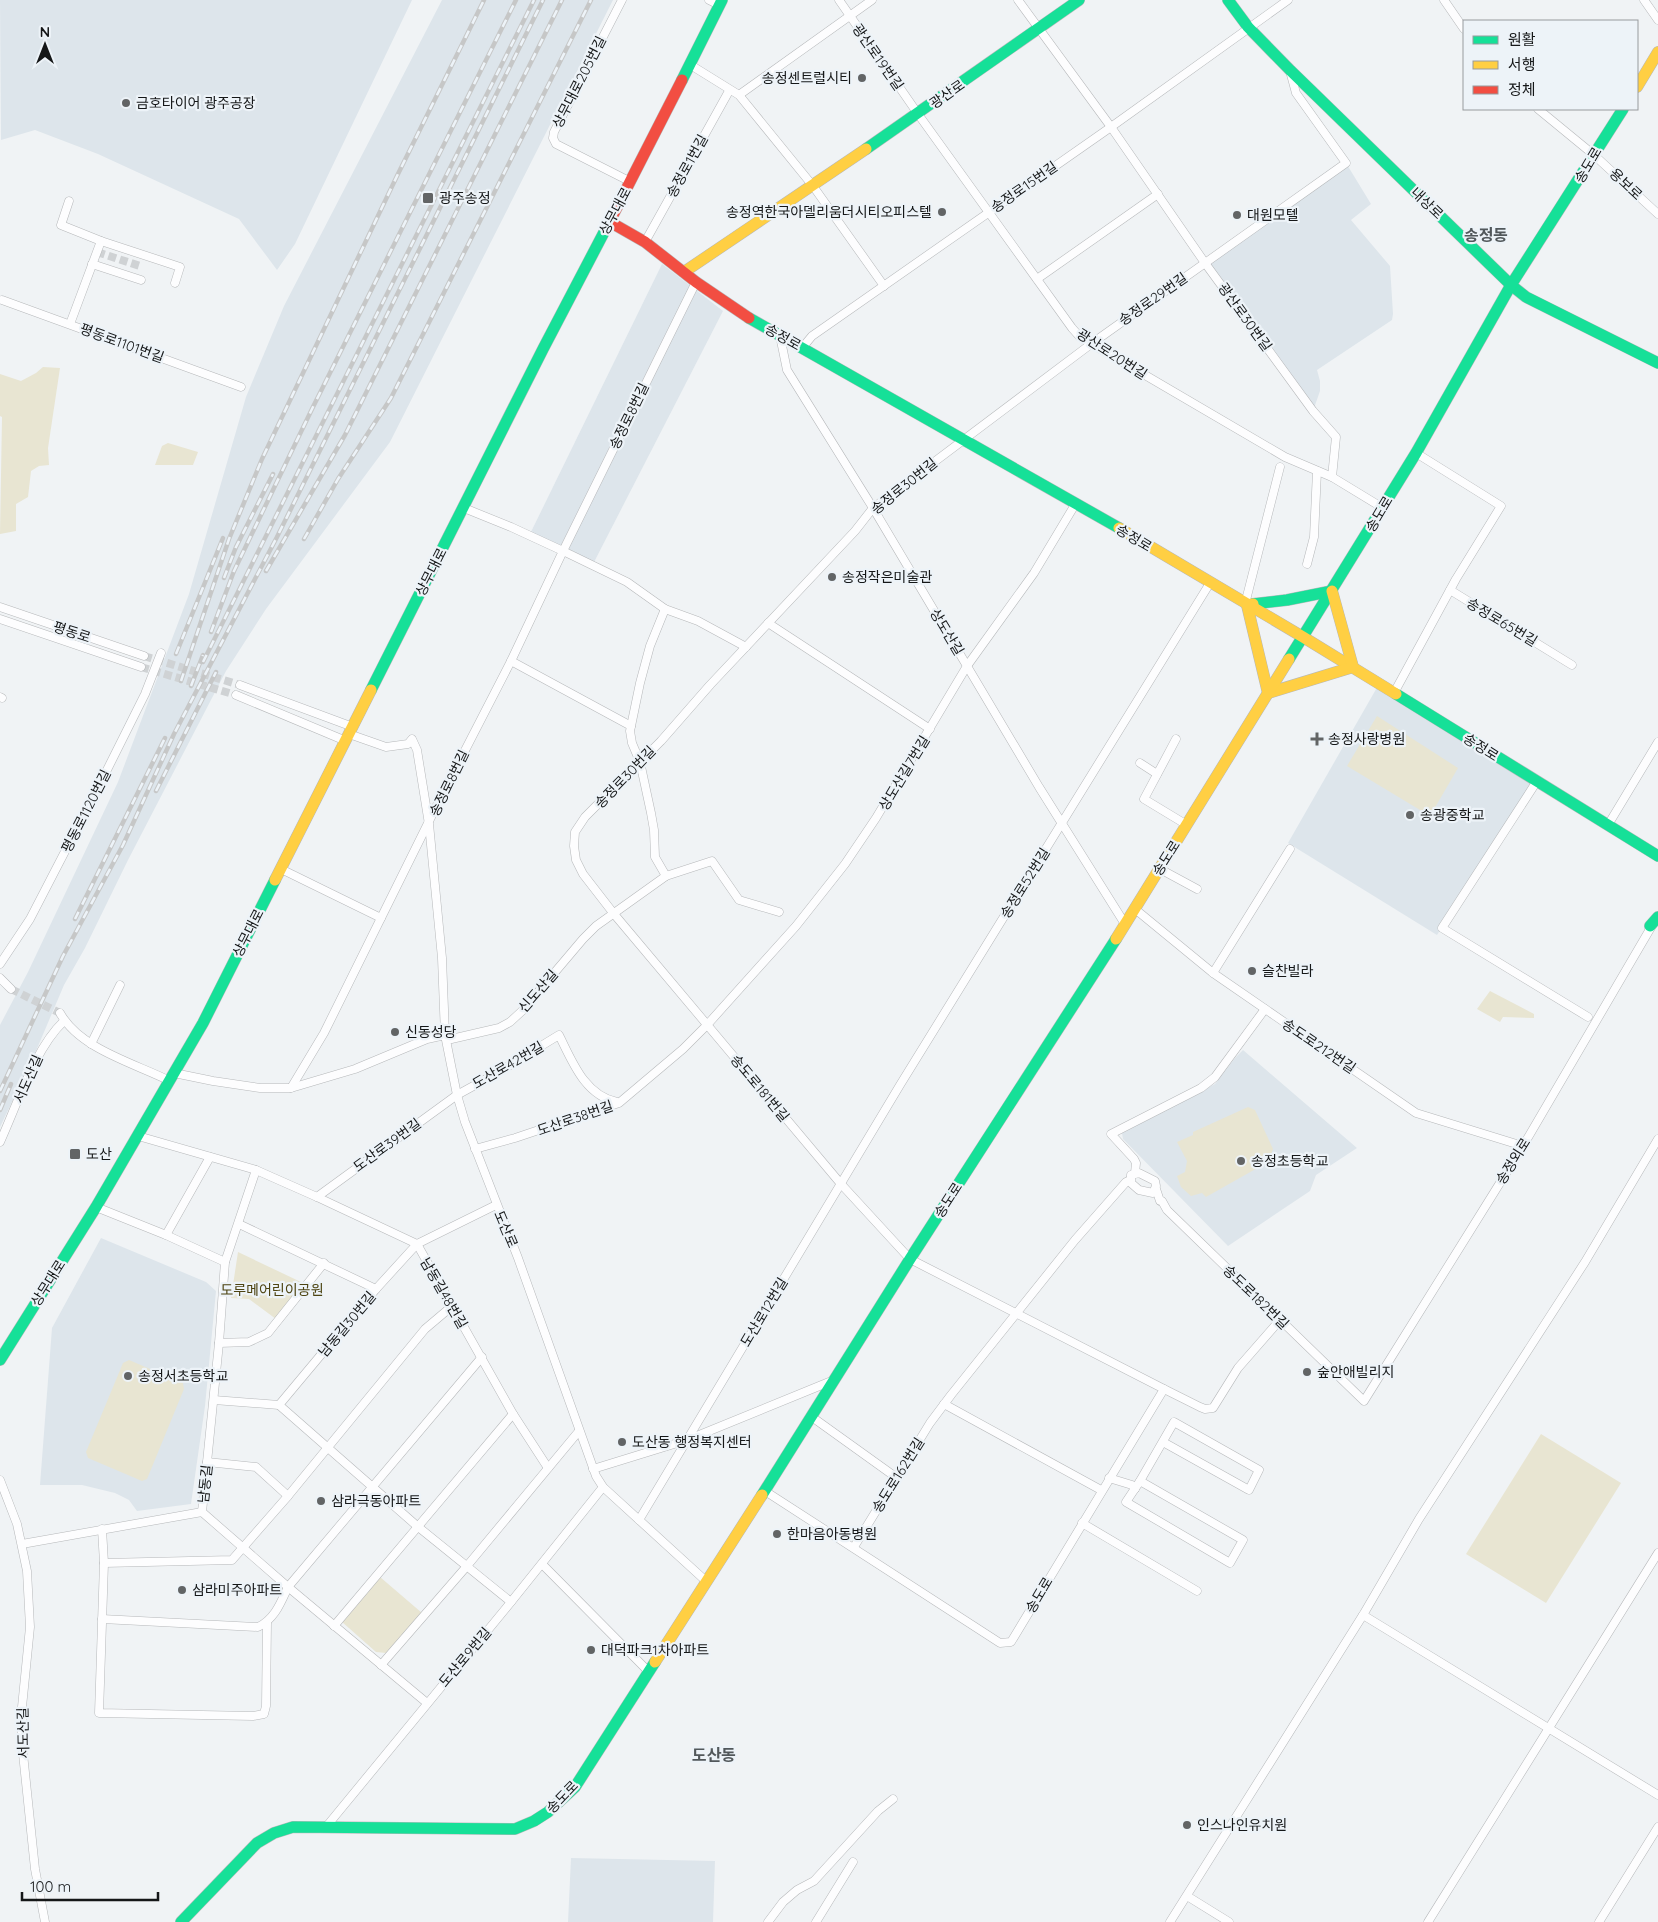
<svg xmlns="http://www.w3.org/2000/svg" width="1658" height="1922" viewBox="0 0 1658 1922" font-family="Quicksand,'Noto Sans KR',sans-serif">
  <style>
    .built { fill: #dde5eb }
    .green { fill: #e8e5d2 }
    .lines { fill: none; stroke-linecap: round; stroke-linejoin: round }
    .street-tunnel { stroke: #cfd2d4; stroke-width: 8; stroke-dasharray: 8 4; stroke-linecap: butt }
    .street-casing { stroke: #b6b8ba; stroke-width: 9 }
    .fast-casing { stroke: #b6b8ba; stroke-width: 12 }
    .slow-casing { stroke: #b6b8ba; stroke-width: 12 }
    .jam-casing { stroke: #b6b8ba; stroke-width: 12 }
    .street { stroke: #fdfdfe; stroke-width: 8 }
    .fast { stroke: #16e098; stroke-width: 11 }
    .slow { stroke: #ffcf43; stroke-width: 11 }
    .jam { stroke: #f24e42; stroke-width: 11 }
    .rail-casing { stroke: #c6c7c7; stroke-width: 4.5 }
    .rail { stroke: #edf3f8; stroke-width: 2.5; stroke-dasharray: 8; stroke-linecap: butt }
    .poi-dot { fill: #626465; stroke: #edf3f8; stroke-width: 2 }
    .labels { text-anchor: middle; dominant-baseline: central; stroke-width: 4.5; stroke-linejoin: round; paint-order: stroke }
    .street-label { font-size: 14px; fill: #151718; stroke: #edf3f8 }
    .poi-label { font-size: 14px; fill: #151718; stroke: #edf3f8; text-anchor: start }
    .park-label { font-size: 14px; fill: #4e4412; stroke: #edf3f8 }
    .quarter-label { font-size: 16px; font-weight: bold; fill: #52585b; stroke: #edf3f8 }
  </style>
  <rect width="100%" height="100%" fill="#f0f3f5"/>
  <g class="built">
    <path d="M0,0H412L295,244L277,270L239,219L98,154L35,130L1,140Z"/>
    <path d="M442,0H613L390,442L266,609L226,671L128,860L85,948L64,985L33,1058L0,1127V1025L28,972L118,782L189,594L246,397L284,306Z"/>
    <path d="M1346,163L1371,204L1351,220L1390,266L1393,314L1392,320L1317,370L1320,381V391L1313,411L1205,263Z"/>
    <path d="M662,264L723,311L591,568L529,536Z"/>
    <path d="M1379,684L1537,781L1437,935L1288,843Z"/>
    <path d="M1243,1050L1357,1148L1316,1175L1310,1191L1228,1246L1123,1139L1122,1133L1215,1084L1235,1058Z"/>
    <path d="M101,1238L206,1282L216,1291L205,1406L191,1504L137,1511L129,1500L115,1493L82,1485H40L52,1328Z"/>
    <path d="M571,1858L715,1861L713,1922H568Z"/>
  </g>
  <g class="green">
    <path d="M43,367L60,368L48,448L49,465L39,466L31,471L28,497L16,504V531L0,534L2,417L0,416V374L21,381L36,373Z"/>
    <path d="M168,443L198,452L193,465H155L162,446Z"/>
    <path d="M1377,716L1458,768L1430,816L1347,766Z"/>
    <path d="M1490,991L1534,1014V1018L1503,1017L1500,1022L1477,1009Z"/>
    <path d="M1248,1107L1255,1110L1273,1149L1268,1162L1206,1197L1202,1193L1191,1196L1181,1187L1177,1176L1185,1172L1187,1161L1177,1142L1193,1135V1132Z"/>
    <path d="M238,1252L303,1283L276,1319L249,1299L231,1298Z"/>
    <path d="M129,1360L183,1383L184,1389L147,1479L142,1481L88,1458L86,1452L123,1363Z"/>
    <path d="M1541,1434L1621,1483L1546,1603L1466,1554Z"/>
    <path d="M380,1577L422,1613L386,1653L376,1652L341,1621Z"/>
  </g>
  <g class="lines">
    <g class="street-tunnel">
      <path d="M97,252L140,266"/>
      <path d="M144,656L240,685"/>
      <path d="M141,667L236,695"/>
      <path d="M11,989L60,1013"/>
    </g>
    <defs>
      <g id="street">
        <path d="M622,0L554,132L553,138L556,144L631,182"/>
        <path d="M709,0L719,5"/>
        <path d="M839,0L918,114L1072,328L1080,337L1285,457L1332,477L1383,508"/>
        <path d="M1018,0L1111,127L1205,263L1313,411L1336,437L1332,477"/>
        <path d="M1444,0L1464,29"/>
        <path d="M1644,0L1658,20"/>
        <path d="M689,64L739,95L813,186L884,286"/>
        <path d="M739,95L872,0"/>
        <path d="M1538,109L1594,155L1658,214"/>
        <path d="M69,201L61,225L101,241L70,324"/>
        <path d="M101,241L180,267L175,283"/>
        <path d="M645,242L729,91"/>
        <path d="M92,264L141,280"/>
        <path d="M1037,279L1158,194"/>
        <path d="M2,300L241,387"/>
        <path d="M780,336L787,370L873,508L1039,787L1125,924"/>
        <path d="M802,348L812,336L1111,127L1288,0"/>
        <path d="M1307,564L1314,537L1317,471"/>
        <path d="M1450,590L1572,665"/>
        <path d="M1245,604L1280,467"/>
        <path d="M0,607L144,656"/>
        <path d="M665,609L698,621L746,647"/>
        <path d="M0,619L141,667"/>
        <path d="M768,623L930,729"/>
        <path d="M511,661L631,726"/>
        <path d="M240,685L353,727"/>
        <path d="M1394,693L1456,579L1501,506L1416,453"/>
        <path d="M236,695L346,741"/>
        <path d="M0,697L2,698"/>
        <path d="M349,734L386,747L408,744L412,739L417,750L429,824L442,958L445,1035L457,1095L465,1122L518,1258L596,1476L603,1487L707,1582"/>
        <path d="M1176,739L1144,799L1187,825"/>
        <path d="M1140,763L1157,774"/>
        <path d="M1537,781L1442,928L1588,1017"/>
        <path d="M1608,825L1658,742"/>
        <path d="M281,869L381,918"/>
        <path d="M1160,869L1197,889"/>
        <path d="M666,876L655,857L654,830L651,813L640,762L632,743L630,731L640,683L650,646L665,609L627,582L563,551L696,282"/>
        <path d="M1135,909L1213,973L1416,1113L1523,1146"/>
        <path d="M0,964L30,919L102,780L145,694L161,653"/>
        <path d="M1213,973L1290,849"/>
        <path d="M0,978L11,989"/>
        <path d="M60,1013C80,1049 134,1063 170,1081"/>
        <path d="M447,1040L499,1028L510,1022L522,1011L583,939L596,926L666,876L712,861L739,900L779,912"/>
        <path d="M91,1044L120,985"/>
        <path d="M174,1073L213,1081L260,1088H291L355,1069L427,1039L445,1035"/>
        <path d="M291,1088L324,1033L440,799L511,661L563,551L511,527L464,508"/>
        <path d="M138,1136L256,1170L317,1197L417,1244L513,1414L548,1468"/>
        <path d="M0,1142C17,1105 35,1048 64,1021"/>
        <path d="M475,1149L515,1138L619,1103L683,1049L707,1025L796,926L845,864L876,818L967,666L1034,573L1076,503"/>
        <path d="M256,1170L225,1262L219,1343L202,1512L288,1587L427,1703"/>
        <path d="M1135,1173L1136,1163L1134,1159L1111,1134L1201,1088L1215,1077L1265,1009"/>
        <path d="M1139,1173L1155,1181L1156,1186L1153,1193L1139,1190L1131,1183V1175Z"/>
        <path d="M1156,1189L1160,1201H1162L1167,1210L1364,1401L1523,1146L1653,924"/>
        <path d="M317,1197L457,1095L497,1073L559,1035C572,1061 585,1096 617,1102"/>
        <path d="M496,1205L417,1244L376,1289L279,1405L417,1526L511,1602"/>
        <path d="M96,1207L166,1235L210,1157"/>
        <path d="M239,1224L376,1289"/>
        <path d="M166,1235L225,1262"/>
        <path d="M219,1343L249,1342L268,1333L324,1263"/>
        <path d="M1164,1389L1200,1407L1205,1409L1213,1408L1238,1368L1280,1320"/>
        <path d="M214,1400L279,1405"/>
        <path d="M944,1404L1101,1490"/>
        <path d="M812,1417L897,1478"/>
        <path d="M207,1462L256,1467L288,1496"/>
        <path d="M593,1469L687,1440L834,1380"/>
        <path d="M1109,1478L1132,1485L1135,1489"/>
        <path d="M0,1480L17,1524L27,1571L30,1627L22,1707V1744L35,1869L45,1922"/>
        <path d="M1140,1481L1243,1540L1230,1563L1126,1502Z"/>
        <path d="M1140,1481L1174,1422L1259,1470L1249,1490L1163,1442"/>
        <path d="M765,1491L1000,1643L1011,1642L1164,1389L910,1259L841,1184L614,914L583,874L576,860L574,846L575,832L585,817L661,741L710,685L855,531L873,508L1091,344L1346,163L1296,93L1290,71"/>
        <path d="M639,1520L900,1085L1210,583"/>
        <path d="M1082,1523L1197,1591"/>
        <path d="M102,1529L104,1563L99,1713L253,1716L264,1714L266,1706L267,1622"/>
        <path d="M22,1544L202,1512"/>
        <path d="M854,1547L930,1423L951,1395L1075,1240L1126,1182L1130,1180"/>
        <path d="M104,1563L232,1560L288,1496L425,1329L451,1307"/>
        <path d="M542,1564L649,1672"/>
        <path d="M1363,1615L1658,1795"/>
        <path d="M102,1619L258,1627C275,1619 281,1602 288,1587L482,1357"/>
        <path d="M334,1626L513,1414"/>
        <path d="M381,1665L467,1566L579,1431"/>
        <path d="M326,1827L511,1602L603,1487"/>
        <path d="M1187,1896L1229,1922"/>
        <path d="M768,1922L783,1902L797,1890L814,1881L878,1811L893,1799"/>
        <path d="M816,1922L853,1862"/>
        <path d="M1170,1922L1363,1615L1419,1519L1585,1262L1658,1139"/>
        <path d="M1428,1922L1658,1553"/>
        <path d="M1599,1922L1658,1827"/>
      </g>
      <g id="fast">
        <path d="M1228,0L1248,27L1290,70L1511,285L1526,297L1658,363"/>
        <path d="M682,80L722,0"/>
        <path d="M866,149L1079,0"/>
        <path d="M749,318L1119,528"/>
        <path d="M1253,604L1287,600L1332,591"/>
        <path d="M1289,659L1416,453L1511,285L1623,109"/>
        <path d="M371,690L543,349L612,217"/>
        <path d="M1396,694L1658,856"/>
        <path d="M1650,926L1658,917"/>
        <path d="M0,1360L96,1207L203,1023L275,880"/>
        <path d="M762,1495L910,1259L1116,939"/>
        <path d="M181,1922L257,1843L274,1833L293,1827L515,1829L534,1821L548,1812L575,1787L655,1662"/>
      </g>
      <g id="slow">
        <path d="M1637,87L1658,52"/>
        <path d="M684,272L866,149"/>
        <path d="M1119,528L1303,637L1396,694"/>
        <path d="M1253,604L1247,605L1268,693L1353,667L1332,591"/>
        <path d="M275,880L371,690"/>
        <path d="M1116,939L1289,659"/>
        <path d="M655,1662L762,1495"/>
      </g>
      <g id="jam">
        <path d="M612,217L682,80"/>
        <path d="M610,222L645,242L696,282L749,318"/>
      </g>
    </defs>
    <use href="#street" class="street-casing"/>
    <use href="#fast" class="fast-casing"/>
    <use href="#slow" class="slow-casing"/>
    <use href="#jam" class="jam-casing"/>
    <use href="#street" class="street"/>
    <use href="#fast" class="fast"/>
    <use href="#slow" class="slow"/>
    <use href="#jam" class="jam"/>
    <defs>
      <g id="rail">
        <path d="M304,539L338,479L391,398L591,0"/>
        <path d="M266,571L345,435L562,0"/>
        <path d="M224,578L236,547L273,474"/>
        <path d="M211,632L234,571L312,409L516,0"/>
        <path d="M176,654L223,538"/>
        <path d="M203,662L534,0"/>
        <path d="M181,681L229,539L262,459L397,176L484,0"/>
        <path d="M191,686L203,655"/>
        <path d="M156,791L216,672"/>
        <path d="M75,919L165,738"/>
        <path d="M0,1091L63,956L123,845L174,734L277,537L543,0"/>
        <path d="M0,1110L11,1084"/>
      </g>
    </defs>
    <use href="#rail" class="rail-casing"/>
    <use href="#rail" class="rail"/>
  </g>
  <g class="poi-dot">
    <circle cx="862" cy="78" r="5"/>
    <circle cx="126" cy="103" r="5"/>
    <rect x="422" y="192" width="12" height="12" rx="2.5"/>
    <circle cx="942" cy="212" r="5"/>
    <circle cx="1237" cy="215" r="5"/>
    <circle cx="832" cy="577" r="5"/>
    <path d="M1314.5 731.5h5v5h5v5h-5v5h-5v-5h-5v-5h5z"/>
    <circle cx="1410" cy="815" r="5"/>
    <circle cx="1252" cy="971" r="5"/>
    <circle cx="395" cy="1032" r="5"/>
    <rect x="69" y="1148" width="12" height="12" rx="2.5"/>
    <circle cx="1241" cy="1161" r="5"/>
    <circle cx="1307" cy="1372" r="5"/>
    <circle cx="128" cy="1376" r="5"/>
    <circle cx="622" cy="1442" r="5"/>
    <circle cx="321" cy="1501" r="5"/>
    <circle cx="777" cy="1534" r="5"/>
    <circle cx="182" cy="1590" r="5"/>
    <circle cx="591" cy="1650" r="5"/>
    <circle cx="1187" cy="1825" r="5"/>
  </g>
  <g class="labels">
    <g class="street-label">
      <text transform="translate(878 57) rotate(55)">광산로19번길</text>
      <text transform="translate(579 82) rotate(-63)">상무대로205번길</text>
      <text transform="translate(947 94) rotate(-35)">광산로</text>
      <text transform="translate(1588 165) rotate(-59)">송도로</text>
      <text transform="translate(687 166) rotate(-61)">송정로1번길</text>
      <text transform="translate(1626 184) rotate(43)">용보로</text>
      <text transform="translate(1024 187) rotate(-35)">송정로15번길</text>
      <text transform="translate(1427 203) rotate(44)">내상로</text>
      <text transform="translate(615 211) rotate(-62)">상무대로</text>
      <text transform="translate(1153 299) rotate(-35)">송정로29번길</text>
      <text transform="translate(1245 317) rotate(54)">광산로30번길</text>
      <text transform="translate(783 337) rotate(29)">송정로</text>
      <text transform="translate(122 343) rotate(20)">평동로1101번길</text>
      <text transform="translate(1112 354) rotate(33)">광산로20번길</text>
      <text transform="translate(629 416) rotate(-64)">송정로8번길</text>
      <text transform="translate(904 486) rotate(-39)">송정로30번길</text>
      <text transform="translate(1379 514) rotate(-59)">송도로</text>
      <text transform="translate(1134 538) rotate(31)">송정로</text>
      <text transform="translate(431 572) rotate(-63)">상무대로</text>
      <text transform="translate(1502 622) rotate(31)">송정로65번길</text>
      <text transform="translate(72 632) rotate(18)">평동로</text>
      <text transform="translate(947 632) rotate(59)">상도산길</text>
      <text transform="translate(1481 747) rotate(32)">송정로</text>
      <text transform="translate(904 773) rotate(-59)">상도산길7번길</text>
      <text transform="translate(625 777) rotate(-46)">송정로30번길</text>
      <text transform="translate(449 783) rotate(-64)">송정로8번길</text>
      <text transform="translate(86 811) rotate(-63)">평동로1120번길</text>
      <text transform="translate(1166 858) rotate(-58)">송도로</text>
      <text transform="translate(1025 883) rotate(-58)">송정로52번길</text>
      <text transform="translate(248 933) rotate(-63)">상무대로</text>
      <text transform="translate(538 991) rotate(-49)">신도산길</text>
      <text transform="translate(1319 1046) rotate(34)">송도로212번길</text>
      <text transform="translate(508 1065) rotate(-30)">도산로42번길</text>
      <text transform="translate(28 1079) rotate(-66)">서도산길</text>
      <text transform="translate(760 1088) rotate(50)">송도로181번길</text>
      <text transform="translate(575 1118) rotate(-19)">도산로38번길</text>
      <text transform="translate(387 1145) rotate(-36)">도산로39번길</text>
      <text transform="translate(1513 1161) rotate(-58)">송정외로</text>
      <text transform="translate(948 1200) rotate(-57)">송도로</text>
      <text transform="translate(506 1229) rotate(67)">도산로</text>
      <text transform="translate(48 1283) rotate(-58)">상무대로</text>
      <text transform="translate(444 1293) rotate(60)">남동길48번길</text>
      <text transform="translate(1256 1297) rotate(44)">송도로182번길</text>
      <text transform="translate(764 1312) rotate(-59)">도산로12번길</text>
      <text transform="translate(347 1324) rotate(-50)">남동길30번길</text>
      <text transform="translate(898 1475) rotate(-58)">송도로162번길</text>
      <text transform="translate(205 1484) rotate(-84)">남동길</text>
      <text transform="translate(1039 1595) rotate(-59)">송도로</text>
      <text transform="translate(465 1657) rotate(-50)">도산로9번길</text>
      <text transform="translate(23 1733) rotate(-91)">서도산길</text>
      <text transform="translate(562 1797) rotate(-46)">송도로</text>
    </g>
    <g class="poi-label">
      <text x="852" y="78" text-anchor="end">송정센트럴시티</text>
      <text x="136" y="103">금호타이어 광주공장</text>
      <text x="439" y="198">광주송정</text>
      <text x="932" y="212" text-anchor="end">송정역한국아델리움더시티오피스텔</text>
      <text x="1247" y="215">대원모텔</text>
      <text x="842" y="577">송정작은미술관</text>
      <text x="1328" y="739">송정사랑병원</text>
      <text x="1420" y="815">송광중학교</text>
      <text x="1262" y="971">슬찬빌라</text>
      <text x="405" y="1032">신동성당</text>
      <text x="86" y="1154">도산</text>
      <text x="1251" y="1161">송정초등학교</text>
      <text x="1317" y="1372">숲안애빌리지</text>
      <text x="138" y="1376">송정서초등학교</text>
      <text x="632" y="1442">도산동 행정복지센터</text>
      <text x="331" y="1501">삼라극동아파트</text>
      <text x="787" y="1534">한마음아동병원</text>
      <text x="192" y="1590">삼라미주아파트</text>
      <text x="601" y="1650">대덕파크1차아파트</text>
      <text x="1197" y="1825">인스나인유치원</text>
    </g>
    <g class="park-label">
      <text x="272" y="1290">도루메어린이공원</text>
    </g>
    <g class="quarter-label">
      <text x="1486" y="235">송정동</text>
      <text x="714" y="1755">도산동</text>
    </g>
  </g>
  <rect x="1463" y="20" width="175" height="90" fill="#edf3f8" stroke="#979b9e"/>
  <rect x="1473" y="36" width="25" height="8" fill="#16e098" stroke="#979b9e"/>
  <text x="1508" y="45" font-size="15" fill="#151718">원활</text>
  <rect x="1473" y="61" width="25" height="8" fill="#ffcf43" stroke="#979b9e"/>
  <text x="1508" y="70" font-size="15" fill="#151718">서행</text>
  <rect x="1473" y="86" width="25" height="8" fill="#f24e42" stroke="#979b9e"/>
  <text x="1508" y="95" font-size="15" fill="#151718">정체</text>
  <g transform="translate(45 45)" stroke="#edf3f8" stroke-width="4" paint-order="stroke">
  <path d="M0-4L9 19L0 12L-9 19Z" fill="#151718"/>
  <text y="-8" font-size="14" font-weight="bold" text-anchor="middle" fill="#151718">N</text>
  </g>
  <path d="M22 1892v8h136v-8" fill="none" stroke="#151718" stroke-width="2.5"/>
  <text x="30" y="1892" font-size="15" fill="#151718" stroke="#edf3f8" stroke-width="4" paint-order="stroke">100 m</text>
</svg>
